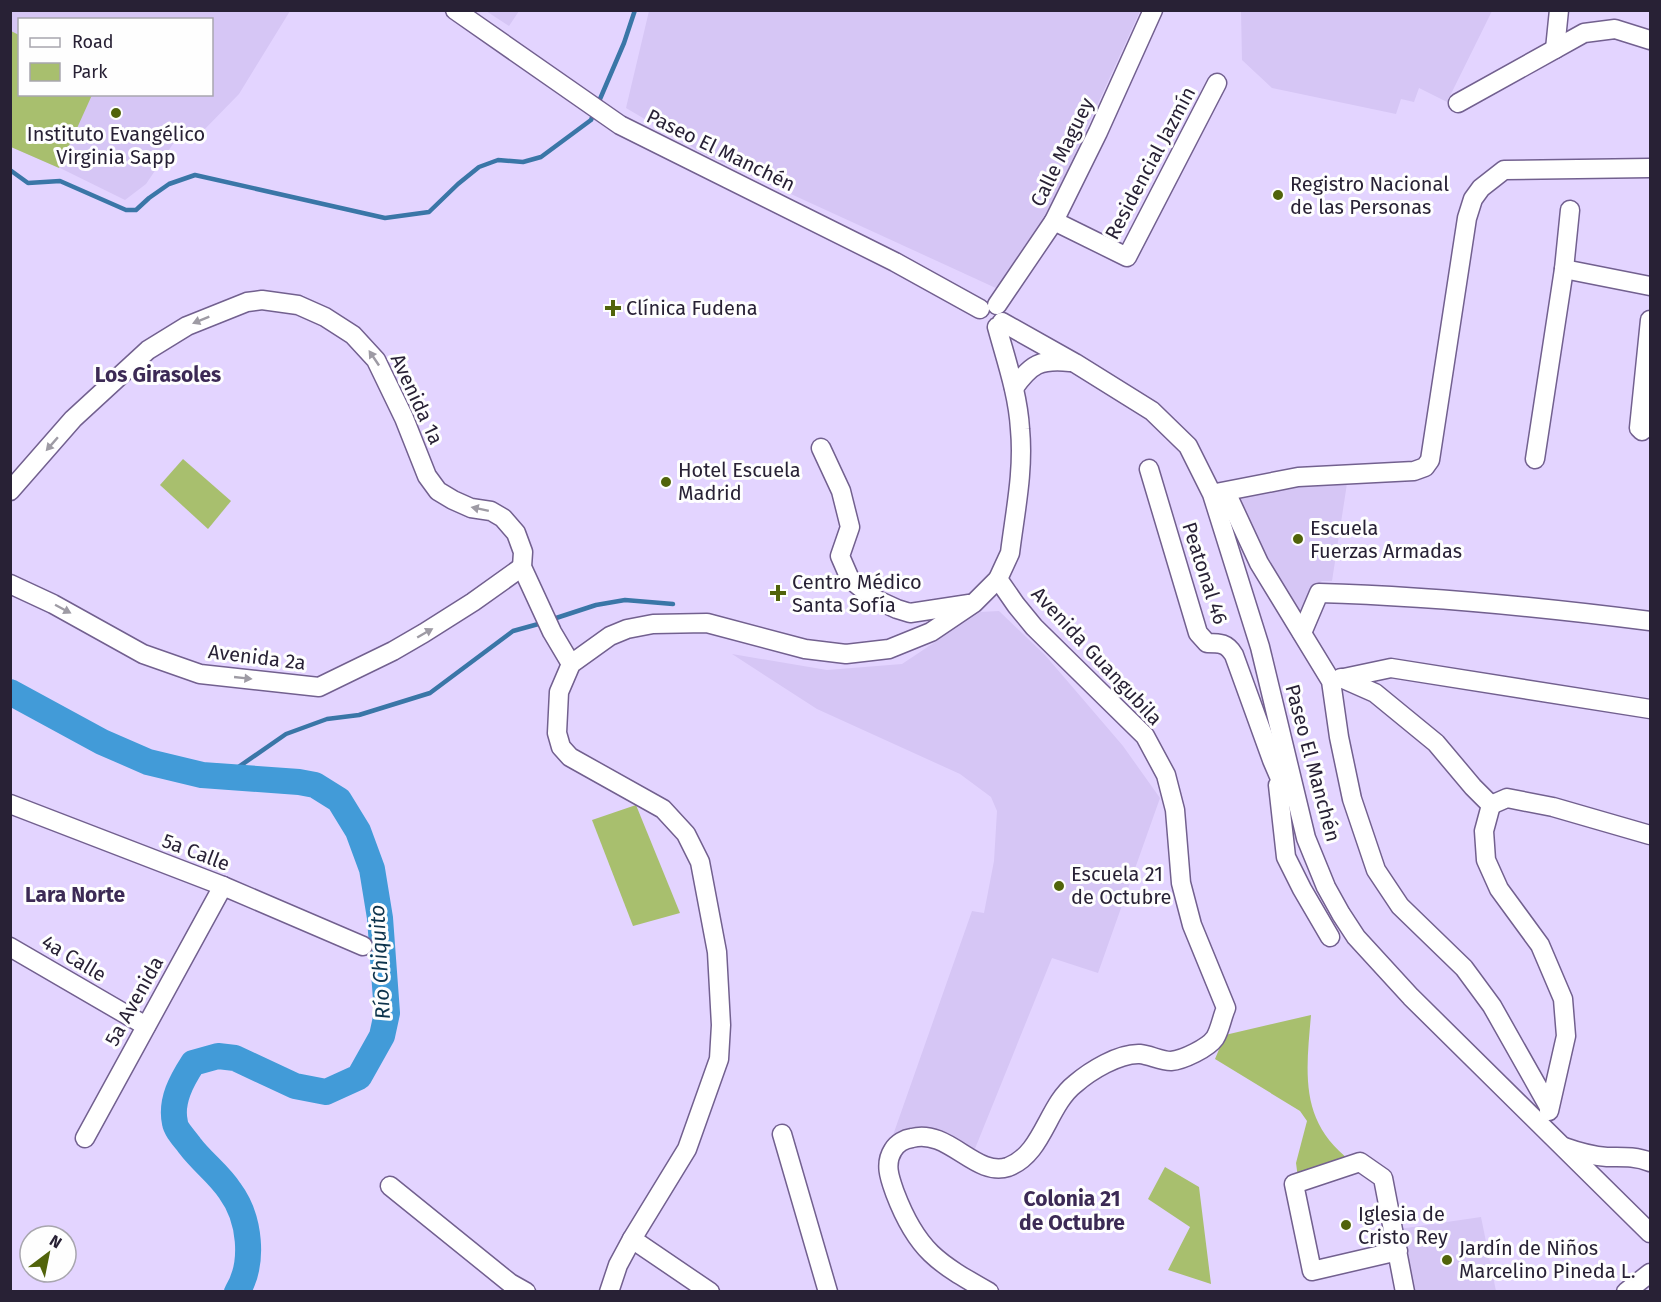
<svg xmlns="http://www.w3.org/2000/svg" width="1661" height="1302" viewBox="0 0 1661 1302" font-family="'Fira Sans',sans-serif">
  <style>
    .built { fill: #d6c6f5; fill-rule: evenodd }
    .green { fill: #a8bf6e }
    .lines { fill: none; stroke-linecap: round; stroke-linejoin: round }
    .stream { stroke: #3a76a7; stroke-width: 4.5 }
    .river { stroke: #429bd8; stroke-width: 26 }
    .minor-casing { stroke: #72608f; stroke-width: 21 }
    .minor { stroke: #fff; stroke-width: 18 }
    .oneway { fill: #9e9ba4 }
    .poi-dot { fill: #51630b; stroke: #fefefe; stroke-width: 2 }
    .labels { text-anchor: middle; dominant-baseline: central; stroke-width: 6; stroke-linejoin: round; paint-order: stroke }
    .poi-label { font-size: 20px; fill: #282135; stroke: #fefefe; text-anchor: start }
    .street-label { font-size: 20px; fill: #282135; stroke: #fefefe }
    .neighbourhood-label { font-size: 21px; font-weight: bold; fill: #3c2a55; stroke: #fefefe }
    .water-label { font-size: 21px; font-style: italic; fill: #0d334c; stroke: #fefefe }
  </style>
  <rect width="100%" height="100%" fill="#e3d4ff"/>
  <g class="built">
    <path d="M10,11H290L239,94L202,132L177,138L146,184L125,200L60,168L11,147ZM20,20H212V94H20Z"/>
    <path d="M486,11H519L509,26Z"/>
    <path d="M649,11H1140L1011,295L704,154L626,108Z"/>
    <path d="M1241,11V10L1492,11L1447,102L1419,88L1414,102L1401,99L1396,114L1272,88L1242,60Z"/>
    <path d="M1348,477L1332,581H1322L1318,584L1312,593L1302,623L1235,497Z"/>
    <path d="M999,611L1045,655L1123,746L1160,798L1098,973L1052,958L970,1161L927,1130L892,1138L972,911L984,913L994,861L997,811L991,797L960,774L817,709L732,654L827,670L902,664L980,612Z"/>
    <path d="M1481,1217L1496,1291H1410L1399,1229Z"/>
  </g>
  <g class="green">
    <path d="M11,31L19,35L20,94L92,95L59,168L11,147Z"/>
    <path d="M183,459L231,501L208,529L160,485Z"/>
    <path d="M636,805L680,913L633,926L592,820Z"/>
    <path d="M1311,1015C1306,1073 1299,1122 1351,1161L1298,1178L1296,1163L1307,1121L1300,1111L1215,1059L1225,1035Z"/>
    <path d="M1165,1167L1199,1187L1211,1284L1168,1270L1190,1227L1148,1199Z"/>
  </g>
  <g class="lines">
    <g class="stream">
      <path d="M597,106L624,43L635,10"/>
      <path d="M10,170L28,183L60,181L126,210H136L149,198L169,184L195,175L385,218L429,212L458,184L479,167L498,160L523,162L541,157L591,120L594,113"/>
      <path d="M550,620L596,605L625,600L673,604"/>
      <path d="M224,777L286,734L327,719L359,715L430,693L513,631L542,623"/>
    </g>
    <path class="river" d="M10,692L102,742L148,762L202,775L299,782L315,785L339,800L358,831L372,869L380,918L387,1013L382,1036L359,1077L326,1092L295,1086L235,1058L218,1056L193,1063C182,1080 170,1101 175,1123C176,1130 186,1140 190,1146C202,1162 219,1174 230,1191C250,1218 255,1263 237,1292"/>
    <defs>
      <g id="minor">
        <path d="M455,10L620,125L895,262L980,309"/>
        <path d="M1555,49L1559,10"/>
        <path d="M1458,103L1584,33L1615,29L1650,40"/>
        <path d="M1054,221L1127,257L1217,83"/>
        <path d="M1564,269L1650,286"/>
        <path d="M997,305L1054,221L1098,132L1153,10"/>
        <path d="M1650,320L1639,428L1642,431L1650,422"/>
        <path d="M1002,322L1075,363L1152,411L1188,446L1212,494L1260,647L1306,838L1326,887L1341,914L1356,937L1411,997L1650,1233"/>
        <path d="M1014,388C1031,364 1040,359 1070,362"/>
        <path d="M821,448L841,491L850,527L840,556L850,579L875,599L897,609L910,613L969,604"/>
        <path d="M1535,459L1564,269L1570,210"/>
        <path d="M1149,469L1198,633L1207,643C1220,643 1227,643 1234,655L1272,760L1288,797"/>
        <path d="M10,491L73,419L148,350L187,326L247,302L262,300L298,305L325,317L353,335L376,360L404,418L427,476L438,491L453,500L471,508L491,511L503,518L516,533L523,552L522,567L552,632L571,664"/>
        <path d="M1226,492L1259,563L1331,681L1339,737L1352,799L1376,870L1400,906L1464,968L1492,1006L1549,1107"/>
        <path d="M1216,493L1298,477L1414,471L1425,467L1430,460L1467,218L1473,199L1481,188L1504,170L1650,168"/>
        <path d="M10,584L53,604L143,654L200,674L319,687L393,651L424,633L473,602L522,567"/>
        <path d="M1302,633L1319,593C1430,596 1540,607 1650,621"/>
        <path d="M1341,678L1375,693L1436,743L1473,787L1491,805L1484,831L1486,860L1499,889L1540,945L1563,999L1566,1036L1549,1111"/>
        <path d="M1339,679L1391,668L1650,709"/>
        <path d="M1278,785L1286,857L1302,889L1330,937"/>
        <path d="M10,804L223,886L363,946"/>
        <path d="M1491,805L1507,798L1553,807L1650,835"/>
        <path d="M10,947L146,1026"/>
        <path d="M782,1134L828,1292"/>
        <path d="M85,1138L223,886"/>
        <path d="M1564,1147C1578,1152 1592,1156 1607,1157C1622,1157 1636,1156 1650,1162"/>
        <path d="M390,1186L510,1283L526,1292"/>
        <path d="M632,1239L710,1292"/>
        <path d="M1398,1251L1312,1271L1294,1184L1360,1162L1383,1178L1405,1292"/>
        <path d="M609,1292L618,1265L632,1239L687,1149L719,1059L721,1025L717,952L700,862L686,834L663,809L570,757L561,747L557,733L559,692L571,664L610,636L627,629L653,624L707,623L805,649L846,654L889,649L931,632L974,603L998,579L1010,553C1015,512 1024,471 1020,429C1018,394 1006,360 997,327"/>
        <path d="M989,1292C938,1263 917,1251 895,1193C890,1179 884,1164 893,1150C897,1143 905,1139 912,1138C948,1128 976,1178 1008,1167C1043,1154 1047,1106 1075,1084C1090,1071 1119,1053 1140,1054C1150,1055 1161,1061 1171,1061C1183,1060 1208,1048 1215,1038C1220,1030 1222,1017 1226,1008L1192,925L1181,883L1175,810L1166,775L1145,736L1034,627L1016,605L998,579"/>
        <path d="M1626,1292L1650,1273"/>
      </g>
    </defs>
    <use href="#minor" class="minor-casing"/>
    <use href="#minor" class="minor"/>
  </g>
  <defs><path id="oneway-solid" d="M-6-.8H1V-3.2L6.5 0L1 3.2V.8H-6Z" transform="scale(1.5)"/></defs>
  <g class="oneway">
    <use href="#oneway-solid" transform="translate(201 320) rotate(158)"/>
    <use href="#oneway-solid" transform="translate(374 358) rotate(-124)"/>
    <use href="#oneway-solid" transform="translate(52 444) rotate(131)"/>
    <use href="#oneway-solid" transform="translate(480 509) rotate(-168)"/>
    <use href="#oneway-solid" transform="translate(63 609) rotate(28)"/>
    <use href="#oneway-solid" transform="translate(425 633) rotate(-30)"/>
    <use href="#oneway-solid" transform="translate(243 678) rotate(6)"/>
  </g>
  <g class="poi-dot">
    <circle cx="116" cy="113" r="6"/>
    <circle cx="1278" cy="195" r="6"/>
    <path d="M610 299h6v6h6v6h-6v6h-6v-6h-6v-6h6z"/>
    <circle cx="666" cy="482" r="6"/>
    <circle cx="1298" cy="539" r="6"/>
    <path d="M775 584h6v6h6v6h-6v6h-6v-6h-6v-6h6z"/>
    <circle cx="1059" cy="886" r="6"/>
    <circle cx="1346" cy="1225" r="6"/>
    <circle cx="1447" cy="1260" r="6"/>
  </g>
  <g class="labels">
    <g class="poi-label">
      <text x="116" y="134" text-anchor="middle">Instituto Evangélico<tspan x="116" dy="23">Virginia Sapp</tspan></text>
      <text x="1290" y="184">Registro Nacional<tspan x="1290" dy="23">de las Personas</tspan></text>
      <text x="626" y="308">Clínica Fudena</text>
      <text x="678" y="470">Hotel Escuela<tspan x="678" dy="23">Madrid</tspan></text>
      <text x="1310" y="528">Escuela<tspan x="1310" dy="23">Fuerzas Armadas</tspan></text>
      <text x="792" y="582">Centro Médico<tspan x="792" dy="23">Santa Sofía</tspan></text>
      <text x="1071" y="874">Escuela 21<tspan x="1071" dy="23">de Octubre</tspan></text>
      <text x="1358" y="1214">Iglesia de<tspan x="1358" dy="23">Cristo Rey</tspan></text>
      <text x="1459" y="1248">Jardín de Niños<tspan x="1459" dy="23">Marcelino Pineda L.</tspan></text>
    </g>
    <g class="street-label">
      <text transform="translate(721 150) rotate(26)">Paseo El Manchén</text>
      <text transform="translate(1062 152) rotate(-64)">Calle Maguey</text>
      <text transform="translate(1150 163) rotate(-62)">Residencial Jazmín</text>
      <text transform="translate(417 399) rotate(65)">Avenida 1a</text>
      <text transform="translate(1205 573) rotate(72)">Peatonal 46</text>
      <text transform="translate(1097 656) rotate(47)">Avenida Guangubila</text>
      <text transform="translate(257 657) rotate(7)">Avenida 2a</text>
      <text transform="translate(1313 763) rotate(75)">Paseo El Manchén</text>
      <text transform="translate(196 852) rotate(21)">5a Calle</text>
      <text transform="translate(74 958) rotate(31)">4a Calle</text>
      <text transform="translate(134 1001) rotate(-61)">5a Avenida</text>
    </g>
    <g class="neighbourhood-label">
      <text x="158" y="375">Los Girasoles</text>
      <text x="75" y="895">Lara Norte</text>
      <text x="1072" y="1199">Colonia 21<tspan x="1072" dy="24">de Octubre</tspan></text>
    </g>
    <g class="water-label">
      <text transform="translate(380 962) rotate(-93)">Río Chiquito</text>
    </g>
  </g>
  <rect width="1661" height="1302" fill="none" stroke="#282135" stroke-width="24"/>
  <rect x="18" y="18" width="195" height="78" fill="#fefefe" stroke="#a8a6ae" stroke-width="1.5"/>
  <rect x="30" y="38" width="30" height="9" fill="#ffffff" stroke="#a8a6ae" stroke-width="1.5"/>
  <text x="72" y="48" font-size="18" fill="#282135">Road</text>
  <rect x="30" y="63" width="30" height="18" fill="#a8bf6e" stroke="#a8a6ae" stroke-width="1.5"/>
  <text x="72" y="78" font-size="18" fill="#282135">Park</text>
  <g transform="translate(48 1254) rotate(32)"><circle r="28" fill="#fefefe" stroke="#a8a6ae" stroke-width="1.5"/>
  <path d="M0-4.5L10 22L0 15L-10 22Z" fill="#51630b"/>
  <text y="-9" font-size="16" font-weight="bold" text-anchor="middle" fill="#282135">N</text>
  </g>
</svg>
